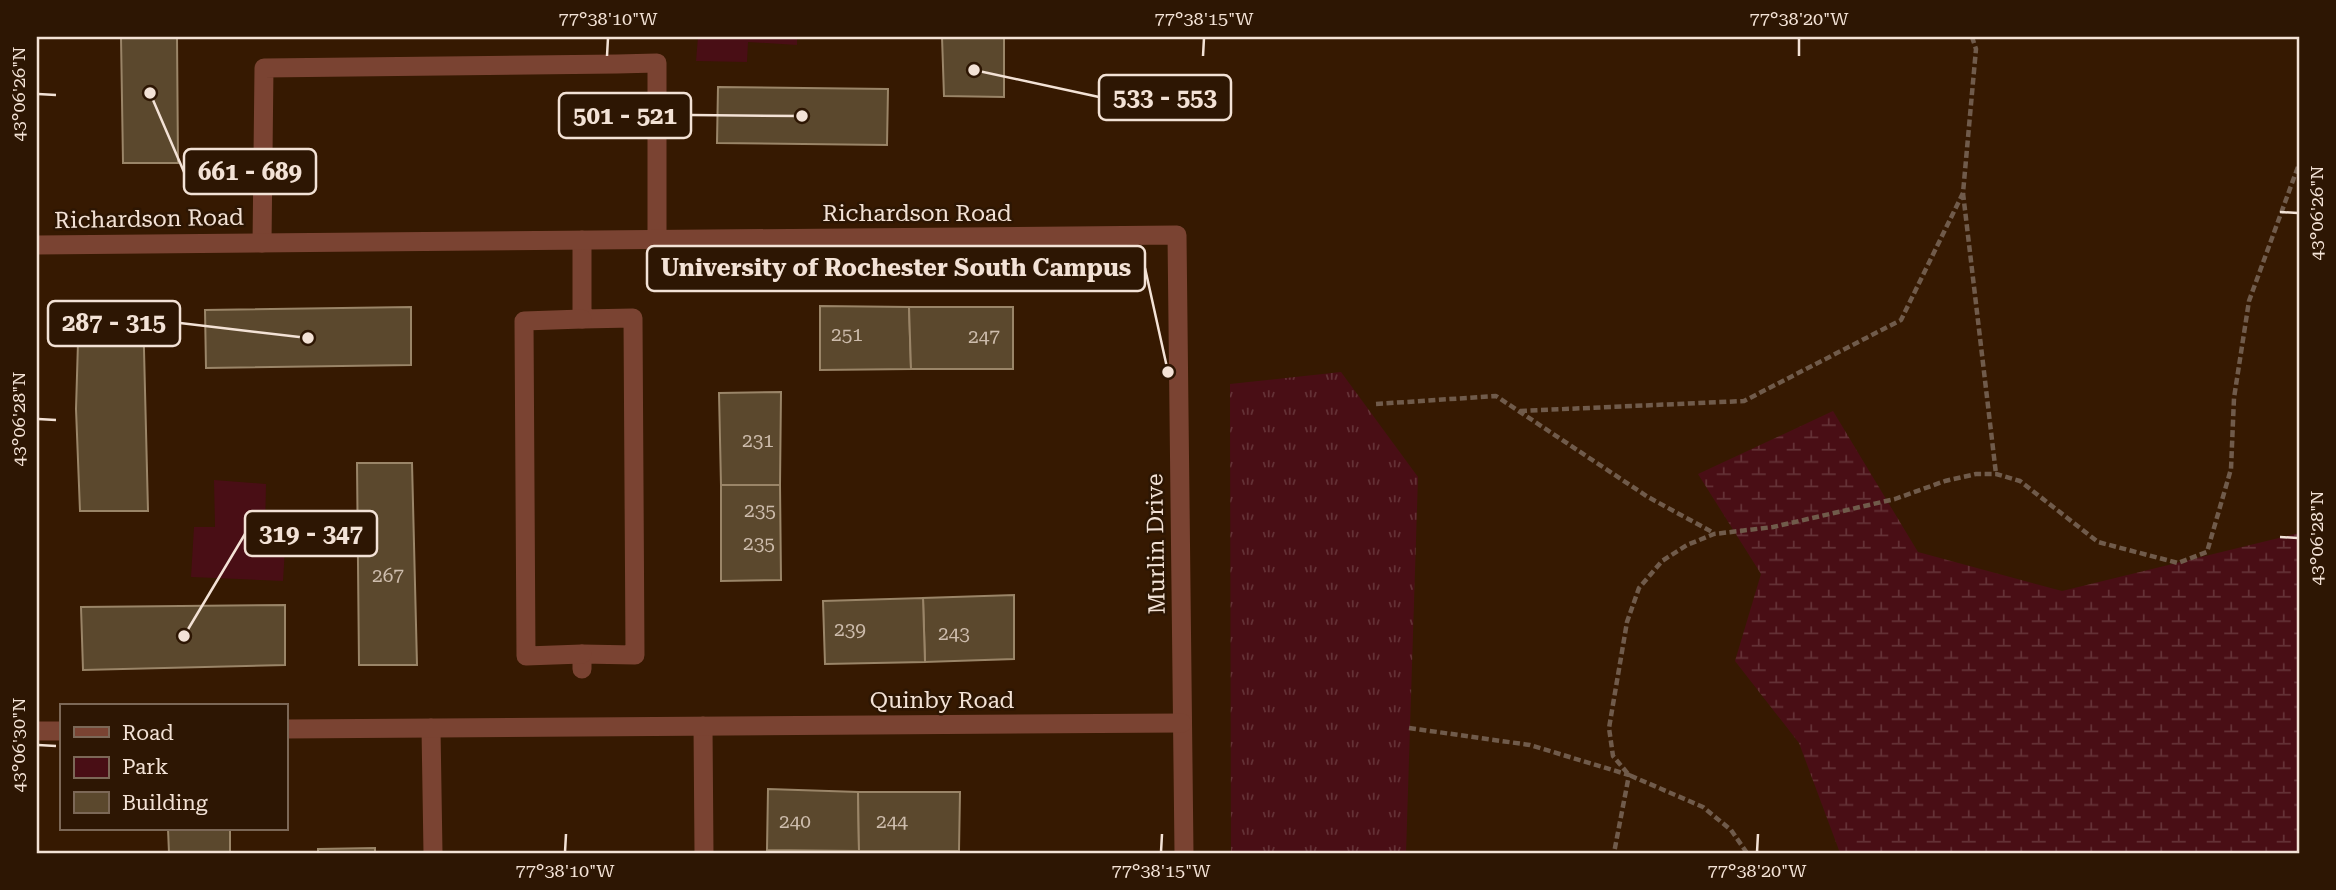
<svg xmlns="http://www.w3.org/2000/svg" width="2336" height="890" viewBox="0 0 2336 890" font-family="'Roboto Serif',serif">
  <style>
    .built { fill: #361901; fill-rule: evenodd }
    .grass { fill: url(#grass-tufts) }
    .wetland { fill: url(#wetland-marsh) }
    .green { fill: #490e15 }
    .building { fill: #5b482d; stroke: #9a8568; stroke-width: 2 }
    .lines { fill: none; stroke-linecap: round; stroke-linejoin: round }
    .path { stroke: #705b4b; stroke-width: 4.5; stroke-dasharray: 7 3.5; stroke-linecap: butt }
    .minor { stroke: #7a4332; stroke-width: 19 }
    .ticks { fill: none; stroke: #f3e2d6; stroke-width: 2.5 }
    .labels { text-anchor: middle; dominant-baseline: central; stroke-width: 5; stroke-linejoin: round; paint-order: stroke }
    .number-label { font-size: 19px; fill: #cdbcac }
    .street-label { font-size: 23px; fill: #f3e2d6; stroke: #2d1603 }
    .leader { fill: none; stroke: #f3e2d6; stroke-width: 2.5 }
    .callout-dot { fill: #f3e2d6; stroke: #2d1603; stroke-width: 2.5 }
    .callout { fill: #2d1603; stroke: #f3e2d6; stroke-width: 2.5 }
    .callout-label { font-size: 24px; text-anchor: middle; font-weight: bold; fill: #f3e2d6 }
    .neatline { fill: none; stroke: #f3e2d6; stroke-width: 2.5 }
    .ticks-label { font-size: 18px; text-anchor: middle; fill: #f3e2d6 }
  </style>
  <defs>
    <pattern id="grass-tufts" width="24" height="20" patternUnits="userSpaceOnUse" patternTransform="scale(1.75)"><rect width="24" height="20" fill="#490e15"/><path d="M3 7l-1-3M5 7V3M7 7l1-3M15 17l-1-3M17 17v-4M19 17l1-3" fill="none" stroke="#643136"/></pattern>
    <pattern id="wetland-marsh" width="20" height="14" patternUnits="userSpaceOnUse" patternTransform="scale(1.75)"><rect width="20" height="14" fill="#490e15"/><path d="M1 5h8M5 5V1M11 12h8M15 12V8" fill="none" stroke="#643136"/></pattern>
  </defs>
  <rect width="100%" height="100%" fill="#2d1603"/>
  <path class="built" d="M37,37H2299V853H37ZM61,706H285V829H61Z"/>
  <path class="grass" d="M1341,372L1418,477L1406,853H1231L1230,384Z"/>
  <path class="wetland" d="M1833,411L1918,552L2062,591L2299,533V853H1840L1799,743L1735,661L1761,574L1698,474Z"/>
  <g class="green">
    <path d="M698,37H797V45L748,42L747,62L696,61Z"/>
    <path d="M214,480L266,484L265,528L286,532L283,581L191,577L194,527H215Z"/>
  </g>
  <g class="building">
    <path d="M121,37H177L178,163H123Z"/>
    <path d="M942,37H1004V97L944,96Z"/>
    <path d="M718,87L888,89L887,145L717,143Z"/>
    <path d="M820,306L909,307L911,369L820,370Z"/>
    <path d="M411,307V365L206,368L205,310Z"/>
    <path d="M909,307H1013V369H911Z"/>
    <path d="M79,309L143,310L148,511H80L76,409Z"/>
    <path d="M781,392L780,485H721L719,393Z"/>
    <path d="M357,463H412L417,665H359Z"/>
    <path d="M721,485H780L781,580L721,581Z"/>
    <path d="M1014,595V659L925,662L923,598Z"/>
    <path d="M923,598L925,662L825,664L823,601Z"/>
    <path d="M285,605V665L83,670L81,607Z"/>
    <path d="M768,789L858,792L859,851L767,850Z"/>
    <path d="M858,792H960L959,851H859Z"/>
    <path d="M168,829H230V853H169Z"/>
    <path d="M375,848V853H318V849Z"/>
  </g>
  <g class="lines">
    <g class="path">
      <path d="M1963,193L1996,474"/>
      <path d="M1376,404L1496,396L1648,497L1714,533"/>
      <path d="M1520,411L1744,401L1901,320L1963,193L1976,49L1972,37"/>
      <path d="M1409,728L1530,745L1629,775L1614,853"/>
      <path d="M1747,853L1731,830L1703,807L1629,775L1613,756L1609,728L1627,622L1639,588L1662,561L1687,545L1714,534L1773,527L1895,499L1945,481L1976,474H1996L2020,481L2098,542L2178,563L2207,552L2231,469L2234,398L2249,301L2299,164"/>
    </g>
    <g class="minor">
      <path d="M582,240V319L633,318L635,655L582,654V669"/>
      <path d="M262,243L264,68L617,64L657,63V239"/>
      <path d="M37,245L1177,235L1184,853"/>
      <path d="M582,319L524,321L526,656L582,654"/>
      <path d="M703,726L704,853"/>
      <path d="M431,728L433,853"/>
      <path d="M285,729L1182,723"/>
      <path d="M37,731H61"/>
    </g>
  </g>
  <path class="ticks" d="M607,56L608,38M1203,56L1204,38M1799,56V38M38,94L56,95M2280,212L2298,213M38,419L56,420M2280,537L2298,538M38,745L56,746M565,852L566,834M1161,852L1162,834M1757,852L1758,834"/>
  <g class="labels">
    <g class="number-label">
      <text x="847" y="334">251</text>
      <text x="984" y="336">247</text>
      <text x="758" y="440">231</text>
      <text x="760" y="510">235</text>
      <text x="759" y="543">235</text>
      <text x="388" y="575">267</text>
      <text x="850" y="629">239</text>
      <text x="954" y="633">243</text>
      <text x="795" y="821">240</text>
      <text x="892" y="821">244</text>
    </g>
    <g class="street-label">
      <text x="917" y="213">Richardson Road</text>
      <text transform="translate(149 219) rotate(-1)">Richardson Road</text>
      <text transform="translate(1156 544) rotate(-91)">Murlin Drive</text>
      <text x="942" y="700">Quinby Road</text>
    </g>
  </g>
  <path class="leader" d="M974 70L1099 97M802 116L691 115M150 93L184 172M1168 372L1145 268M308 338L180 323M184 636L245 534"/>
  <g class="callout-dot">
    <circle cx="974" cy="70" r="7"/>
    <circle cx="802" cy="116" r="7"/>
    <circle cx="150" cy="93" r="7"/>
    <circle cx="1168" cy="372" r="7"/>
    <circle cx="308" cy="338" r="7"/>
    <circle cx="184" cy="636" r="7"/>
  </g>
  <g class="callout">
    <rect x="1099" y="75" width="132" height="45" rx="7"/>
    <rect x="559" y="93" width="132" height="45" rx="7"/>
    <rect x="184" y="149" width="132" height="45" rx="7"/>
    <rect x="647" y="246" width="498" height="45" rx="7"/>
    <rect x="48" y="301" width="132" height="45" rx="7"/>
    <rect x="245" y="511" width="132" height="45" rx="7"/>
  </g>
  <g class="callout-label">
    <text x="1165" y="106">533 - 553</text>
    <text x="625" y="124">501 - 521</text>
    <text x="250" y="180">661 - 689</text>
    <text x="896" y="276">University of Rochester South Campus</text>
    <text x="114" y="331">287 - 315</text>
    <text x="311" y="542">319 - 347</text>
  </g>
  <rect width="2336" height="890" fill="none" stroke="#2d1603" stroke-width="77"/>
  <rect x="60" y="704" width="228" height="126" fill="#2d1603" stroke="#7c6857" stroke-width="2"/>
  <rect x="74" y="727" width="35" height="10" fill="#7a4332" stroke="#7c6857" stroke-width="2"/>
  <text x="122" y="740" font-size="21" fill="#f3e2d6">Road</text>
  <rect x="74" y="757" width="35" height="21" fill="#490e15" stroke="#7c6857" stroke-width="2"/>
  <text x="122" y="774" font-size="21" fill="#f3e2d6">Park</text>
  <rect x="74" y="792" width="35" height="21" fill="#5b482d" stroke="#7c6857" stroke-width="2"/>
  <text x="122" y="810" font-size="21" fill="#f3e2d6">Building</text>
  <rect x="38" y="38" width="2260" height="814" class="neatline"/>
  <g class="ticks-label">
    <text x="608" y="25">77°38'10"W</text>
    <text x="1204" y="25">77°38'15"W</text>
    <text x="1799" y="25">77°38'20"W</text>
    <text transform="translate(19 94) rotate(-90)" y="6">43°06'26"N</text>
    <text transform="translate(2317 213) rotate(-90)" y="6">43°06'26"N</text>
    <text transform="translate(19 419) rotate(-90)" y="6">43°06'28"N</text>
    <text transform="translate(2317 538) rotate(-90)" y="6">43°06'28"N</text>
    <text transform="translate(19 745) rotate(-90)" y="6">43°06'30"N</text>
    <text x="565" y="877">77°38'10"W</text>
    <text x="1161" y="877">77°38'15"W</text>
    <text x="1757" y="877">77°38'20"W</text>
  </g>
</svg>
